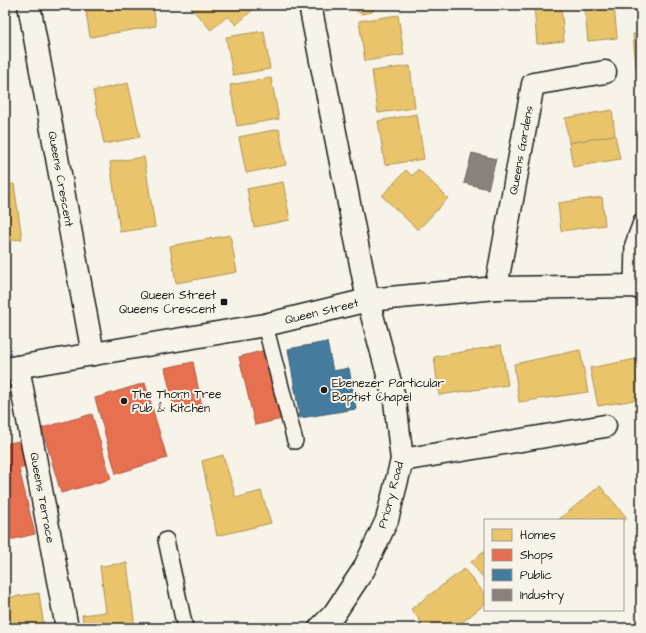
<svg xmlns="http://www.w3.org/2000/svg" width="646" height="633" viewBox="0 0 646 633" font-family="'Architects Daughter',sans-serif">
  <style>
    .homes { fill: #e9c46a; stroke: #ac9253 }
    .shops { fill: #e76f51; stroke: #aa5641 }
    .public { fill: #457b9d; stroke: #395e76 }
    .industry { fill: #8a817c; stroke: #69635f }
    .lines { fill: none; stroke-linecap: round; stroke-linejoin: round }
    .lane-casing { stroke: #1c1c1c; stroke-width: 18 }
    .street-casing { stroke: #1c1c1c; stroke-width: 25 }
    .secondary-casing { stroke: #1c1c1c; stroke-width: 25 }
    .lane { stroke: #f7f3e8; stroke-width: 15 }
    .street { stroke: #f7f3e8; stroke-width: 22 }
    .secondary { stroke: #f7f3e8; stroke-width: 22 }
    .poi-dot { fill: #1c1c1c; stroke: #f7f3e8; stroke-width: 1.5 }
    .labels { text-anchor: middle; dominant-baseline: central; stroke-width: 4; stroke-linejoin: round; paint-order: stroke }
    .street-label { font-size: 12px; fill: #1c1c1c; stroke: #f7f3e8 }
    .poi-label { font-size: 12px; fill: #1c1c1c; stroke: #f7f3e8; text-anchor: start }
  </style>
  <rect width="100%" height="100%" fill="#f7f3e8"/>
  <filter id="ink" filterUnits="userSpaceOnUse"><feTurbulence type="fractalNoise" baseFrequency=".025" numOctaves="2"/><feDisplacementMap in="SourceGraphic" scale="8" xChannelSelector="R" yChannelSelector="G"/><feConvolveMatrix kernelMatrix="1 2 1 2 8 2 1 2 1" color-interpolation-filters="sRGB"/></filter>
  <g filter="url(#ink)">
    <g class="homes">
      <path d="M85,5H153L156,26L90,37Z"/>
      <path d="M194,5H258L236,25L228,16L211,30L191,8Z"/>
      <path d="M348,5H377L372,12L361,14Z"/>
      <path d="M534,5H561L564,41L537,44Z"/>
      <path d="M584,5H614L617,38L588,41Z"/>
      <path d="M398,15L404,55L365,61L359,21Z"/>
      <path d="M264,31L270,69L233,75L226,37Z"/>
      <path d="M641,33V58H635L633,34Z"/>
      <path d="M635,58H641V83H638Z"/>
      <path d="M410,66L415,108L378,113L372,71Z"/>
      <path d="M271,78L279,119L237,126L230,85Z"/>
      <path d="M128,83L140,137L104,144L93,91Z"/>
      <path d="M612,110L615,135L569,143L565,118Z"/>
      <path d="M417,114L424,159L385,165L378,121Z"/>
      <path d="M279,129L286,165L246,173L239,137Z"/>
      <path d="M615,135L620,159L573,167L569,143Z"/>
      <path d="M144,157L155,227L120,232L110,162Z"/>
      <path d="M418,169L448,198L418,230L382,196L406,170L412,176Z"/>
      <path d="M283,182L290,220L254,227L247,189Z"/>
      <path d="M14,184L22,239L5,241V186Z"/>
      <path d="M602,197L605,225L561,231L558,203Z"/>
      <path d="M230,235L237,272L176,283L170,246Z"/>
      <path d="M501,345L508,385L439,395L434,357Z"/>
      <path d="M580,350L588,392L519,402L514,364Z"/>
      <path d="M641,358V399L598,406L590,368Z"/>
      <path d="M223,455L236,498L261,491L271,523L217,536L202,461Z"/>
      <path d="M600,486L627,518L623,521V520H558Z"/>
      <path d="M485,551V580L471,562Z"/>
      <path d="M127,563L135,628H84L82,615L106,612L100,566Z"/>
      <path d="M464,569L485,594V604L455,628H426L411,609Z"/>
      <path d="M39,593L44,628H5V598Z"/>
    </g>
    <g class="shops">
      <path d="M265,350L282,419L255,425L239,357Z"/>
      <path d="M193,362L202,407L175,413L165,368Z"/>
      <path d="M145,383L167,458L116,474L95,398Z"/>
      <path d="M92,414L111,479L61,493L42,428Z"/>
      <path d="M19,441L26,467L19,469L35,534L5,541V444Z"/>
    </g>
    <path class="public" d="M327,342L333,371L349,368L356,409L300,418L288,349Z"/>
    <path class="industry" d="M472,153L496,159L488,189L464,183Z"/>
    <g class="lines">
      <defs>
        <g id="lane">
          <path d="M632,286L633,244L641,222"/>
          <path d="M265,325L295,441"/>
          <path d="M166,540L185,628"/>
        </g>
        <g id="street">
          <path id="s1" d="M29,5L93,354"/>
          <path d="M310,5L368,300L395,401L402,460L387,520L364,569L334,614L320,628"/>
          <path id="s2" d="M496,288L533,84L605,72"/>
          <path id="s3" d="M18,367L67,628"/>
          <path d="M402,460L605,426"/>
        </g>
        <g id="secondary">
          <path id="s4" d="M5,369L265,325L368,300L496,288L632,286L641,288"/>
        </g>
      </defs>
      <use href="#lane" class="lane-casing"/>
      <use href="#street" class="street-casing"/>
      <use href="#secondary" class="secondary-casing"/>
      <use href="#lane" class="lane"/>
      <use href="#street" class="street"/>
      <use href="#secondary" class="secondary"/>
    </g>
  </g>
  <g class="poi-dot">
    <rect x="220" y="298" width="8" height="8" rx="2"/>
    <circle cx="324" cy="390" r="4"/>
    <circle cx="124" cy="401" r="4"/>
  </g>
  <g class="labels">
    <g class="street-label">
      <text stroke="none"><textPath href="#s2" startOffset="140">Queens Gardens</textPath></text>
      <text stroke="none"><textPath href="#s1" startOffset="177">Queens Crescent</textPath></text>
      <text stroke="none"><textPath href="#s4" startOffset="322">Queen Street</textPath></text>
      <text transform="translate(391 495) rotate(-75)">Priory Road</text>
      <text stroke="none"><textPath href="#s3" startOffset="133">Queens Terrace</textPath></text>
    </g>
    <g class="poi-label">
      <text x="216" y="295" text-anchor="end">Queen Street<tspan x="216" dy="14">Queens Crescent</tspan></text>
      <text x="332" y="383">Ebenezer Particular<tspan x="332" dy="14">Baptist Chapel</tspan></text>
      <text x="132" y="394">The Thorn Tree<tspan x="132" dy="14">Pub &amp; Kitchen</tspan></text>
    </g>
  </g>
  <rect width="646" height="633" fill="none" stroke="#f7f3e8" stroke-width="20"/>
  <rect x="10" y="10" width="626" height="613" fill="none" stroke="#1c1c1c" stroke-width="1.5" filter="url(#ink)"/>
  <rect x="484" y="519" width="140" height="92" fill="#f7f3e8" stroke="#9f9d96"/>
  <rect x="492" y="529" width="20" height="12" fill="#e9c46a" stroke="#9f9d96"/>
  <text x="520" y="539" font-size="12" fill="#1c1c1c">Homes</text>
  <rect x="492" y="549" width="20" height="12" fill="#e76f51" stroke="#9f9d96"/>
  <text x="520" y="559" font-size="12" fill="#1c1c1c">Shops</text>
  <rect x="492" y="569" width="20" height="12" fill="#457b9d" stroke="#9f9d96"/>
  <text x="520" y="579" font-size="12" fill="#1c1c1c">Public</text>
  <rect x="492" y="589" width="20" height="12" fill="#8a817c" stroke="#9f9d96"/>
  <text x="520" y="599" font-size="12" fill="#1c1c1c">Industry</text>
</svg>
